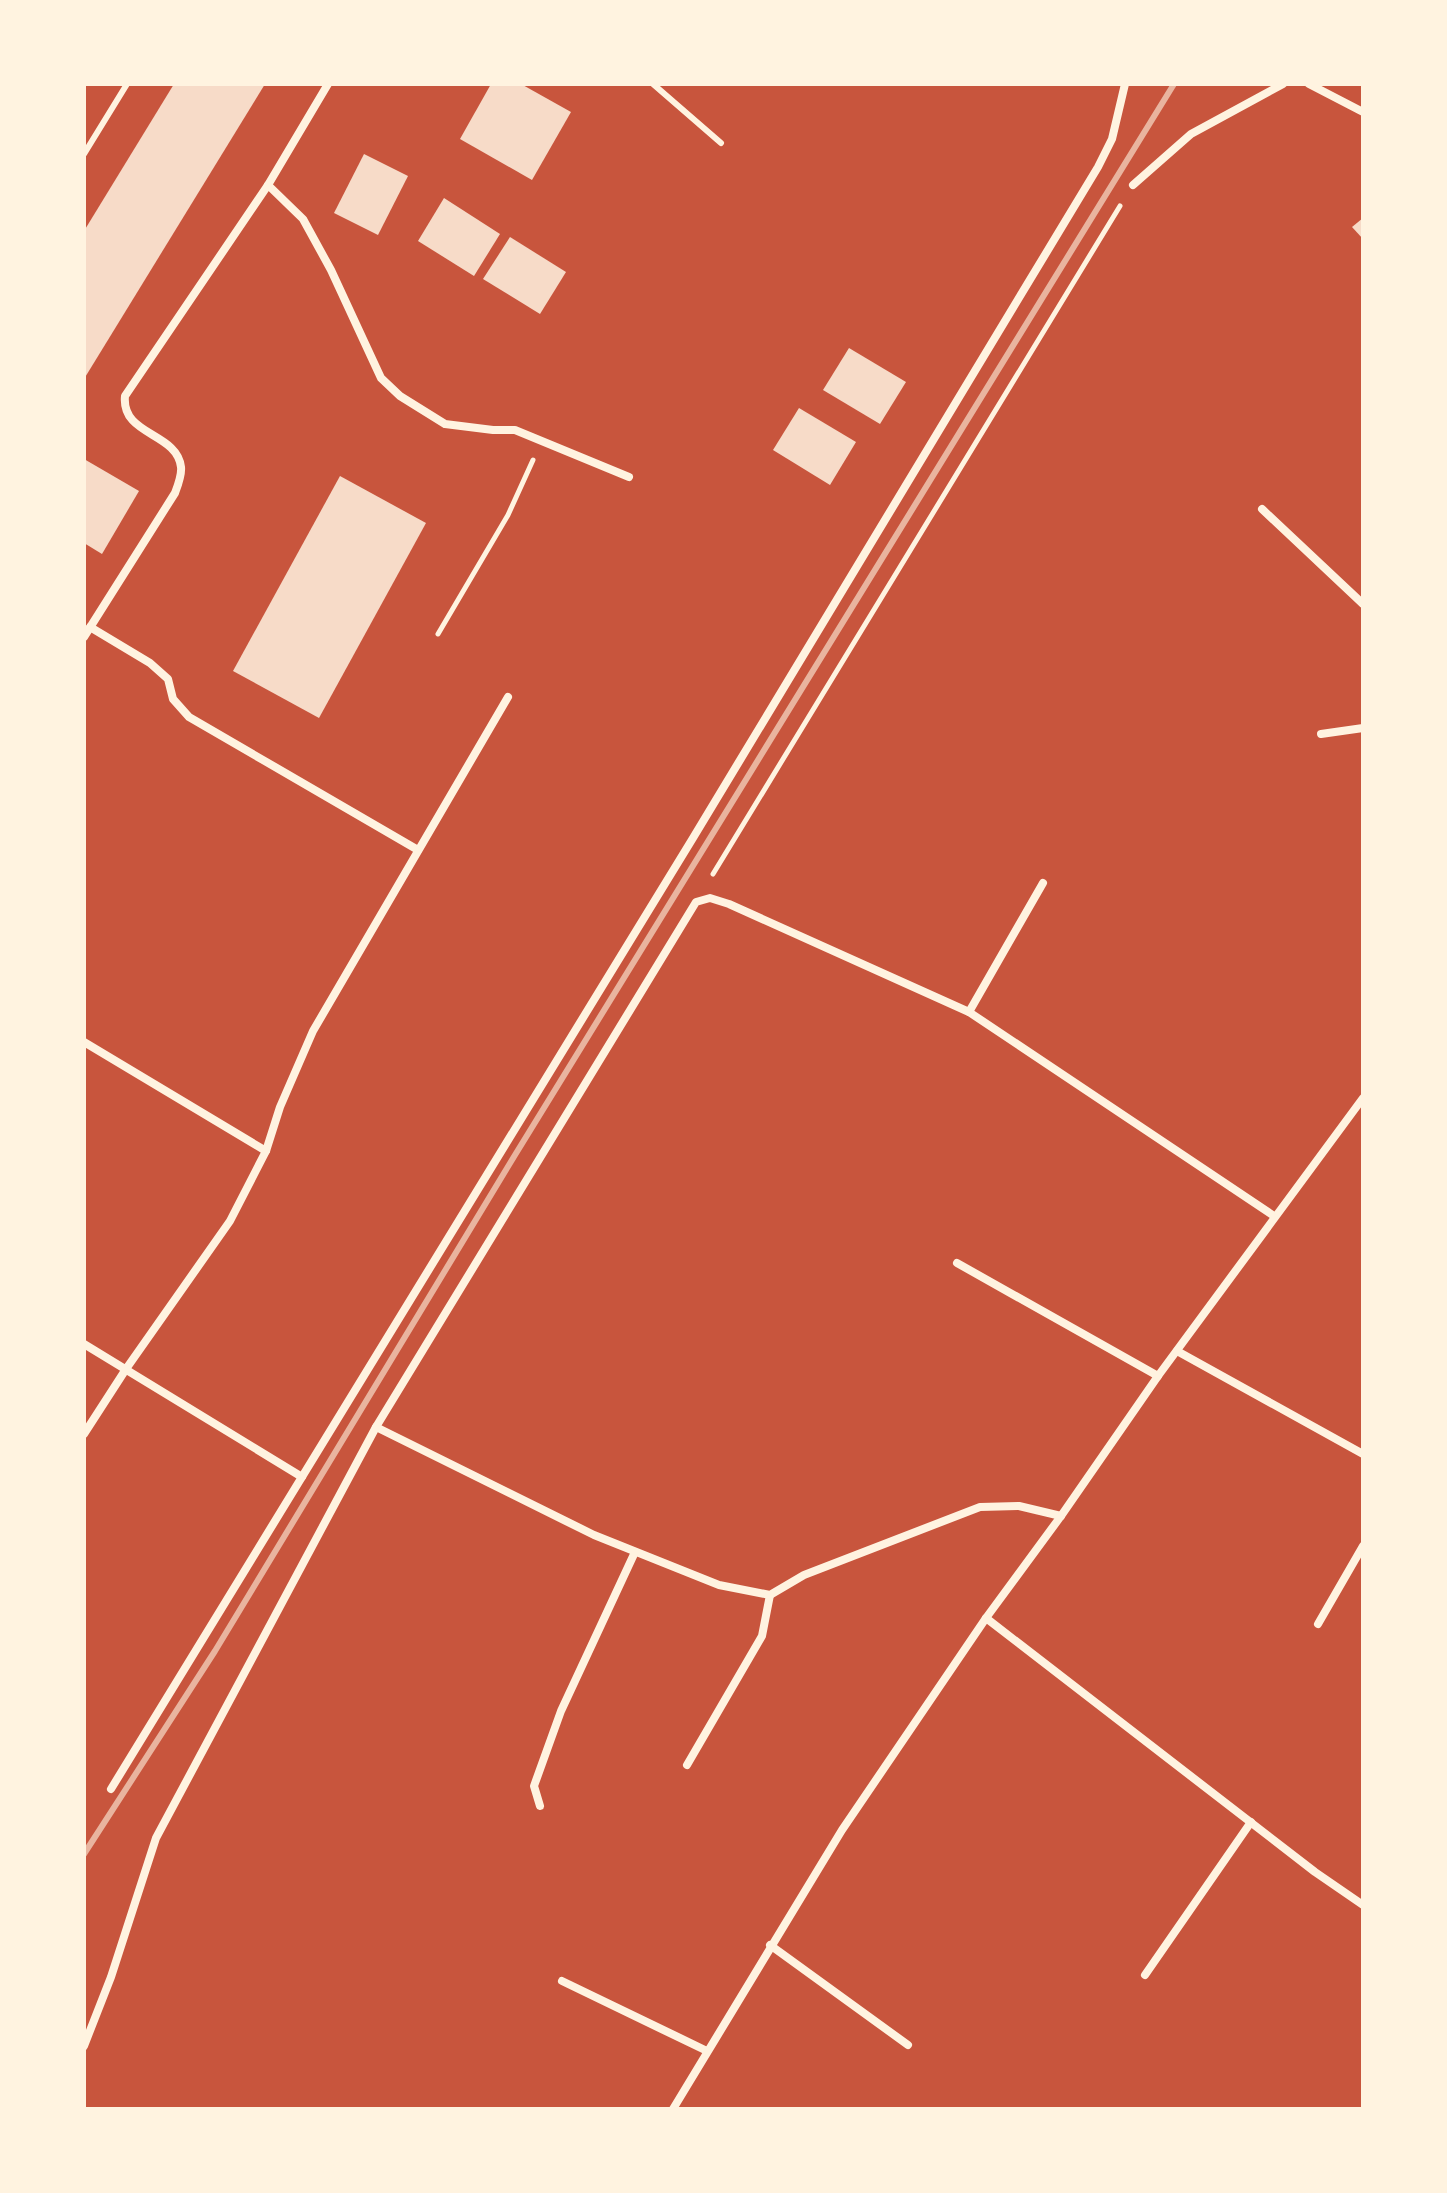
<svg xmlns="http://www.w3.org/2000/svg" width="1447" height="2193" viewBox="0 0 1447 2193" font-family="'IBM Plex Sans',sans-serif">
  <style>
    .building { fill: #f7dbc8 }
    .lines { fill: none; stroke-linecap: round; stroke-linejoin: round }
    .path { stroke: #fff3e0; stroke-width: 5 }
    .service { stroke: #fff3e0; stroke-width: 6 }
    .minor { stroke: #fff3e0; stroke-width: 8 }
    .rail { stroke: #e9b49f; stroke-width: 6 }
  </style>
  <rect width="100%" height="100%" fill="#c8553d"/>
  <g class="building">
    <path d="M174,84H265L84,379V231Z"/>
    <path d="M491,84H521L571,112L532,180L460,139Z"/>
    <path d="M364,154L408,176L378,235L334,213Z"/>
    <path d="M444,198L500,234L474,276L418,241Z"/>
    <path d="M1363,218V239L1352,227Z"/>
    <path d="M510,237L566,272L540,314L483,279Z"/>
    <path d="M849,348L906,382L880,424L823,390Z"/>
    <path d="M799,408L856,442L830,485L773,450Z"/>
    <path d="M84,459L139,491L102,554L84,543Z"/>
    <path d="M340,476L426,523L319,718L233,671Z"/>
  </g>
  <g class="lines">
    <g class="path">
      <path d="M438,634L508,515L533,460"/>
      <path d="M713,874L1120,206"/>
    </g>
    <g class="service">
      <path d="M653,84L721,143"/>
      <path d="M84,154L127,84"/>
    </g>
    <g class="minor">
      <path d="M1309,84L1363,112"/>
      <path d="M268,185L303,219L331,270L381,378L400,396L445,424L493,430H515L629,477"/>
      <path d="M1133,185L1191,134L1283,84"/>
      <path d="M1262,509L1363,604"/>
      <path d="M90,627L150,663L168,679L173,699L189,717L418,850"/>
      <path d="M84,637L175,493C178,485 182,475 181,467C177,432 121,436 125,396L268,185L328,84"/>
      <path d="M1321,734L1363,728"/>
      <path d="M969,1012L1043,883"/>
      <path d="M84,1042L266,1151"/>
      <path d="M957,1263L1158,1376"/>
      <path d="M84,1344L302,1477"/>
      <path d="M1177,1351L1363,1454"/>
      <path d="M376,1427L594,1535L719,1585L770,1595L804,1575L980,1507L1019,1506L1061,1516"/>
      <path d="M84,1434L126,1369L230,1221L266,1151L280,1107L313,1031L508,697"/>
      <path d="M986,1618L1315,1872L1363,1905"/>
      <path d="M1318,1624L1363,1546"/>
      <path d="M687,1765L762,1636L770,1595"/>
      <path d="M111,1789L693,838L1098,167L1112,139L1125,84"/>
      <path d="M540,1806L534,1786L561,1711L635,1552"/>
      <path d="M770,1945L908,2045"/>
      <path d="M1145,1975L1251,1822"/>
      <path d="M562,1981L707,2051"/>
      <path d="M84,2046L111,1977L156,1838L376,1427L696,902L710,898L729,904L969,1012L1274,1216"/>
      <path d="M673,2109L842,1830L986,1618L1061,1516L1158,1376L1363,1098"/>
    </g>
    <path class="rail" d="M84,1854L215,1651L515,1155L1174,84"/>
  </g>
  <rect width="1447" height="2193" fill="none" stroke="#fff3e0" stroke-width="172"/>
</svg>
